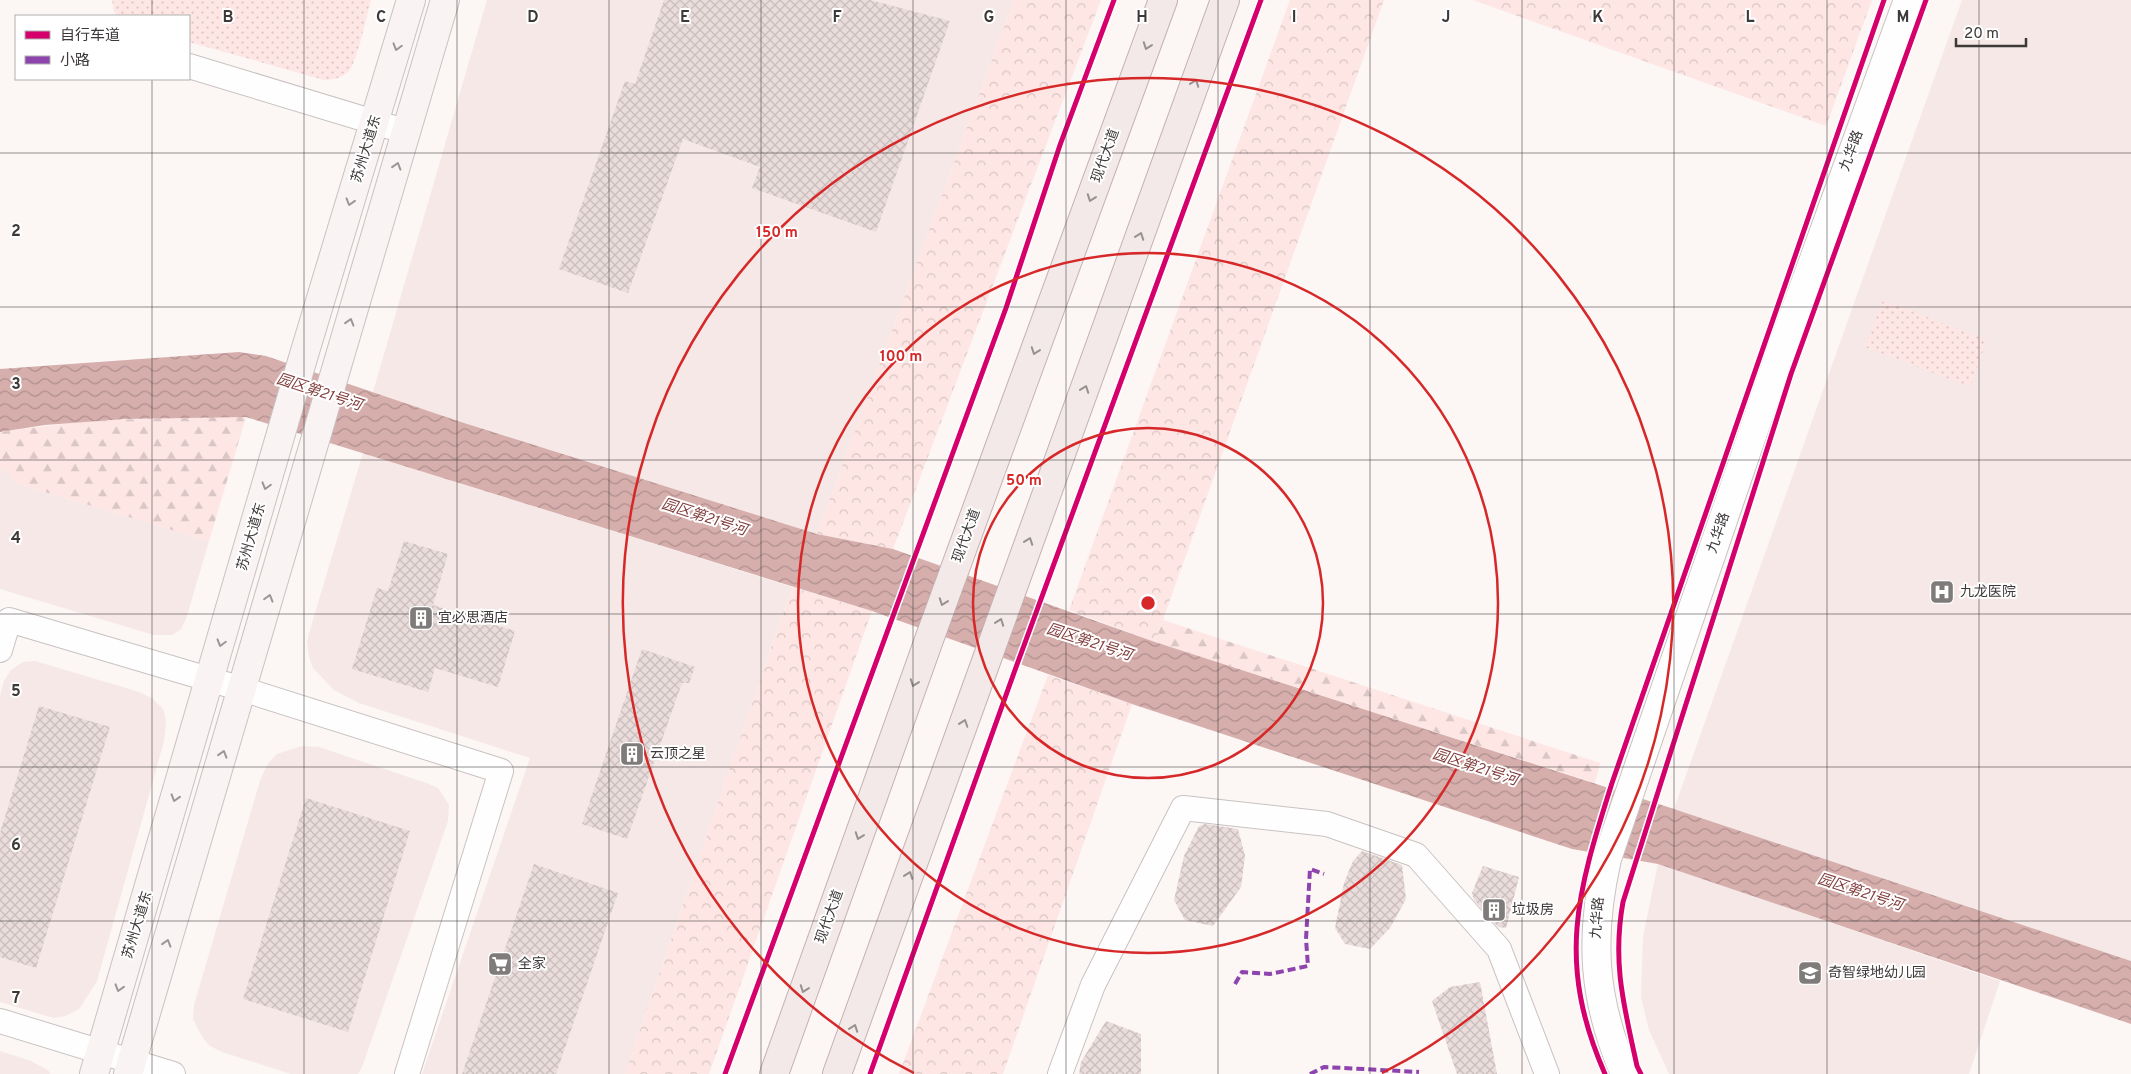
<svg xmlns="http://www.w3.org/2000/svg" width="2131" height="1074" viewBox="0 0 2131 1074" font-family="Overpass,'Noto Sans SC',sans-serif">
  <style>
    .built { fill: #f5e8e6 }
    .grass { fill: url(#grass-dots) }
    .forest { fill: url(#forest-firs) }
    .park { fill: url(#park-crowns) }
    .water { fill: url(#water-waves) }
    .building { fill: url(#building-cross-hatch) }
    .lines { fill: none; stroke-linecap: round; stroke-linejoin: round }
    .minor-casing { stroke: #c8c3c2; stroke-width: 26 }
    .tertiary-casing { stroke: #c8c3c2; stroke-width: 30 }
    .secondary-casing { stroke: #c8c3c2; stroke-width: 30 }
    .primary-casing { stroke: #c5b1b1; stroke-width: 30 }
    .minor { stroke: #fffefe; stroke-width: 24 }
    .tertiary { stroke: #fffefe; stroke-width: 28 }
    .secondary { stroke: #f9f3f3; stroke-width: 28 }
    .primary { stroke: #f4e9e9; stroke-width: 28 }
    .quiet { stroke: #8e44ad; stroke-width: 4; stroke-dasharray: 8 4; stroke-linecap: butt }
    .cycleway-casing { stroke: #fff; stroke-width: 8 }
    .cycleway { stroke: #d6006c; stroke-width: 5 }
    .oneway { stroke: #989191 }
    .oneway2 { stroke: #9b9696 }
    .grid { fill: none; stroke: #3d3939; stroke-width: 1; stroke-opacity: 0.55 }
    .ring { fill: none; stroke: #d62828; stroke-width: 2.5 }
    .labels { text-anchor: middle; dominant-baseline: central; stroke-width: 4; stroke-linejoin: round; paint-order: stroke }
    .street-label { font-size: 14px; fill: #3d3939; stroke: #fff }
    .poi-label { font-size: 14px; fill: #3d3939; stroke: #fff; text-anchor: start }
    .water-label { font-size: 15px; font-style: italic; fill: #823e3d; stroke: #fff }
    .grid-label { font-size: 16px; text-anchor: middle; font-weight: bold; fill: #3d3939; stroke: #fff; stroke-width: 4; stroke-linejoin: round; paint-order: stroke }
    .centre { fill: #d62828; stroke: #fff; stroke-width: 2.5 }
    .ring-label { font-size: 15px; text-anchor: middle; font-weight: bold; fill: #d62828; stroke: #fff; stroke-width: 4; stroke-linejoin: round; paint-order: stroke }
  </style>
  <defs>
    <pattern id="grass-dots" width="8" height="8" patternUnits="userSpaceOnUse" patternTransform="scale(1.25)"><rect width="8" height="8" fill="#fde6e4"/><path d="M2 2h.1M6 6h.1" fill="none" stroke="#dac6c4" stroke-width="1.8" stroke-linecap="round"/></pattern>
    <pattern id="forest-firs" width="22" height="20" patternUnits="userSpaceOnUse" patternTransform="scale(1.25)"><rect width="22" height="20" fill="#fde6e4"/><path d="M5 1l3.5 6h-7zM16 11l3.5 6h-7z" fill="#dac6c4"/></pattern>
    <pattern id="park-crowns" width="20" height="18" patternUnits="userSpaceOnUse" patternTransform="scale(1.25)"><rect width="20" height="18" fill="#fde6e4"/><path d="M2 6a3 3 0 1 1 6 0M12 15a3 3 0 1 1 6 0" fill="none" stroke="#dac6c4"/></pattern>
    <pattern id="water-waves" width="16" height="10" patternUnits="userSpaceOnUse" patternTransform="scale(1.25)"><rect width="16" height="10" fill="#d6afad"/><path d="M0 5q4-4 8 0t8 0" fill="none" stroke="#af8f8e"/></pattern>
    <pattern id="building-cross-hatch" width="8" height="8" patternUnits="userSpaceOnUse" patternTransform="scale(1.25)"><rect width="8" height="8" fill="#e9dcdb"/><path d="M0 0l8 8M0 8l8-8" fill="none" stroke="#c9bebd"/></pattern>
  </defs>
  <rect width="100%" height="100%" fill="#fcf6f5"/>
  <g class="built">
    <path d="M487,0H1014L817,534L461,422L373,392Z"/>
    <path d="M1962,0H2131V961L1674,809Z"/>
    <path d="M363,453L792,587L625,1074H422L530,758L359,703L334,690L313,668L309,656L307,642L312,623Z"/>
    <path d="M0,469L11,474L15,483L209,541L186,619L181,629L172,635H154L0,589Z"/>
    <path d="M35,661L136,691L152,698L163,709L166,721L164,741L97,981L79,1009L65,1016L54,1018L0,1002V696L4,681L11,670L23,662Z"/>
    <path d="M302,746L319,747L429,784L438,788L449,805L448,821L362,1067L358,1074H291L222,1052L210,1046L203,1038L193,1019L194,1005L260,781L267,765L277,754Z"/>
    <path d="M1658,863L2000,981L1969,1074H1669L1649,1030L1641,997L1643,937Z"/>
    <path d="M0,1051L31,1061L49,1071L50,1074H0Z"/>
  </g>
  <g class="grass">
    <path d="M112,0H371C366,17 358,59 349,71C342,78 333,80 324,80L189,42V16H118L114,12Z"/>
    <path d="M1883,300L1987,340L1970,387L1865,347Z"/>
  </g>
  <g class="forest">
    <path d="M196,417H246L209,541L15,483L11,474L0,469V432L85,421Z"/>
    <path d="M1163,620L1600,763L1595,783L1155,642Z"/>
  </g>
  <g class="park">
    <path d="M1014,0H1101L893,549L817,534Z"/>
    <path d="M1290,0H1384L1155,642L1069,610Z"/>
    <path d="M1473,0H1872L1826,126Z"/>
    <path d="M792,587L872,611L709,1074H625Z"/>
    <path d="M1048,675L1132,704L1003,1074H899Z"/>
  </g>
  <path class="water" d="M239,352L266,356L461,422L817,534L893,549L1155,642L1674,809L2131,961V1024L1658,864L1572,849L1132,704L872,611L246,417L125,419L45,425L0,432V369Z"/>
  <g class="building">
    <path d="M664,0H870L950,21L876,232L752,188L760,167L683,139L628,293L559,269L625,81L635,84Z"/>
    <path d="M404,541L448,554L433,605L515,631L498,687L435,668L428,692L352,669L377,588L388,591Z"/>
    <path d="M642,649L695,667L689,683H682L627,839L582,824Z"/>
    <path d="M39,706L110,727L36,968L0,957V833Z"/>
    <path d="M306,798L410,831L348,1032L243,999Z"/>
    <path d="M1205,824L1238,829L1245,856L1241,887L1213,926L1185,920L1174,900L1184,856L1199,826Z"/>
    <path d="M1362,851L1402,865L1406,899L1390,928L1370,949L1345,944L1335,928L1344,883L1353,861Z"/>
    <path d="M534,864L618,893L556,1074H462Z"/>
    <path d="M1483,866L1519,877L1506,928L1498,927L1474,900L1472,893Z"/>
    <path d="M1480,982L1497,1074H1457L1432,1001L1450,987Z"/>
    <path d="M1106,1021L1141,1034V1074H1079L1081,1062Z"/>
  </g>
  <g class="lines">
    <defs>
      <g id="minor">
        <path d="M189,66L407,132"/>
        <path d="M0,650L9,620L242,689L501,771L407,1074"/>
        <path d="M0,1021L173,1074"/>
        <path d="M1060,1074L1093,985L1183,808L1327,824L1416,855L1499,949L1547,1074"/>
      </g>
      <path id="tertiary" d="M1625,1074C1593,1000 1589,938 1607,859L1785,339L1908,0"/>
      <g id="secondary">
        <path d="M94,1074L303,358L411,0"/>
        <path d="M128,1074L445,0"/>
      </g>
      <g id="primary">
        <path d="M774,1074L930,637L1163,0"/>
        <path d="M837,1074L1225,0"/>
      </g>
    </defs>
    <use href="#minor" class="minor-casing"/>
    <use href="#tertiary" class="tertiary-casing"/>
    <use href="#secondary" class="secondary-casing"/>
    <use href="#primary" class="primary-casing"/>
    <use href="#minor" class="minor"/>
    <use href="#tertiary" class="tertiary"/>
    <use href="#secondary" class="secondary"/>
    <use href="#primary" class="primary"/>
    <g class="quiet">
      <path d="M1235,984L1242,972L1270,974L1308,966L1306,939L1310,869L1324,874"/>
      <path d="M1310,1074L1324,1067L1419,1072"/>
    </g>
    <defs>
      <g id="cycleway">
        <path d="M725,1074L1006,308L1060,145L1114,0"/>
        <path d="M870,1074L1015,670L1261,0"/>
        <path d="M1605,1074C1556,962 1577,893 1612,783L1884,0"/>
        <path d="M1641,1074L1637,1066C1624,1006 1612,963 1623,902L1791,374L1926,0"/>
      </g>
    </defs>
    <use href="#cycleway" class="cycleway-casing"/>
    <use href="#cycleway" class="cycleway"/>
  </g>
  <defs><path id="oneway-chevron" d="M-2-3.5L2.5 0L-2 3.5" fill="none" stroke-width="1.6" stroke-linecap="round" stroke-linejoin="round" transform="scale(1.25)"/></defs>
  <g class="oneway">
    <use href="#oneway-chevron" transform="translate(1147 46) rotate(110)"/>
    <use href="#oneway-chevron" transform="translate(1195 83) rotate(-70)"/>
    <use href="#oneway-chevron" transform="translate(1091 198) rotate(110)"/>
    <use href="#oneway-chevron" transform="translate(1140 236) rotate(-70)"/>
    <use href="#oneway-chevron" transform="translate(1035 351) rotate(110)"/>
    <use href="#oneway-chevron" transform="translate(1085 389) rotate(-70)"/>
    <use href="#oneway-chevron" transform="translate(1029 541) rotate(-70)"/>
    <use href="#oneway-chevron" transform="translate(943 602) rotate(110)"/>
    <use href="#oneway-chevron" transform="translate(1000 622) rotate(-70)"/>
    <use href="#oneway-chevron" transform="translate(914 683) rotate(110)"/>
    <use href="#oneway-chevron" transform="translate(964 723) rotate(-71)"/>
    <use href="#oneway-chevron" transform="translate(859 836) rotate(110)"/>
    <use href="#oneway-chevron" transform="translate(909 875) rotate(-70)"/>
    <use href="#oneway-chevron" transform="translate(804 989) rotate(110)"/>
    <use href="#oneway-chevron" transform="translate(854 1028) rotate(-70)"/>
  </g>
  <g class="oneway2">
    <use href="#oneway-chevron" transform="translate(397 47) rotate(106)"/>
    <use href="#oneway-chevron" transform="translate(397 166) rotate(-73)"/>
    <use href="#oneway-chevron" transform="translate(350 202) rotate(107)"/>
    <use href="#oneway-chevron" transform="translate(350 322) rotate(-73)"/>
    <use href="#oneway-chevron" transform="translate(266 486) rotate(106)"/>
    <use href="#oneway-chevron" transform="translate(269 598) rotate(-74)"/>
    <use href="#oneway-chevron" transform="translate(221 643) rotate(106)"/>
    <use href="#oneway-chevron" transform="translate(223 754) rotate(-73)"/>
    <use href="#oneway-chevron" transform="translate(175 798) rotate(107)"/>
    <use href="#oneway-chevron" transform="translate(167 943) rotate(-73)"/>
    <use href="#oneway-chevron" transform="translate(119 988) rotate(107)"/>
  </g>
  <path class="grid" d="M152,0V16M304,0V1074M457,0V1074M609,0V1074M761,0V1074M913,0V1074M1066,0V1074M1218,0V1074M1370,0V1074M1522,0V1074M1674,0V1074M1827,0V1074M1979,0V1074M152,79V1074M0,153H2131M0,307H2131M0,460H2131M0,614H2131M0,767H2131M0,921H2131"/>
  <g class="ring">
    <circle cx="1148" cy="603" r="175"/>
    <circle cx="1148" cy="603" r="350"/>
    <path d="M914 1073A525 525 0 1 1 1382 1073"/>
  </g>
  <defs>
    <symbol id="hospital-square" viewBox="-11 -11 22 22"><rect x="-9" y="-9" width="18" height="18" rx="4" fill="#807b7b" stroke="#fff"/><path d="M-5-5h3v3.5h4V-5h3V5h-3V1.5h-4V5h-3Z" fill="#fff"/></symbol>
    <symbol id="building-square" viewBox="-11 -11 22 22"><rect x="-9" y="-9" width="18" height="18" rx="4" fill="#807b7b" stroke="#fff"/><path d="M-4-6H4V6H1V3H-1V6H-4ZM-2.5-4.3h1.7v1.8h-1.7ZM.8-4.3h1.7v1.8H.8ZM-2.5-1h1.7V.8h-1.7ZM.8-1h1.7V.8H.8Z" fill="#fff"/></symbol>
    <symbol id="supermarket-square" viewBox="-11 -11 22 22"><rect x="-9" y="-9" width="18" height="18" rx="4" fill="#807b7b" stroke="#fff"/><path d="M-6-5.5h2.5l.6 2H6L4.5 2H-2.5L-4.4-4H-6ZM-1.5 3.2a1.3 1.3 0 1 0 .1 0ZM3 3.2a1.3 1.3 0 1 0 .1 0Z" fill="#fff"/></symbol>
    <symbol id="school-square" viewBox="-11 -11 22 22"><rect x="-9" y="-9" width="18" height="18" rx="4" fill="#807b7b" stroke="#fff"/><path d="M0-5L7-2L0 1L-7-2ZM-4 1L0 2.5L4 1V4Q0 6-4 4Z" fill="#fff"/></symbol>
  </defs>
  <g fill-rule="evenodd">
    <use href="#hospital-square" x="1928" y="578" width="28" height="28"/>
    <use href="#building-square" x="407" y="604" width="28" height="28"/>
    <use href="#building-square" x="618" y="740" width="28" height="28"/>
    <use href="#building-square" x="1480" y="896" width="28" height="28"/>
    <use href="#supermarket-square" x="486" y="950" width="28" height="28"/>
    <use href="#school-square" x="1796" y="959" width="28" height="28"/>
  </g>
  <g class="labels">
    <g class="street-label">
      <text transform="translate(367 149) rotate(-73)">苏州大道东</text>
      <text transform="translate(1852 151) rotate(-70)">九华路</text>
      <text transform="translate(1106 156) rotate(-70)">现代大道</text>
      <text transform="translate(1719 533) rotate(-71)">九华路</text>
      <text transform="translate(967 536) rotate(-70)">现代大道</text>
      <text transform="translate(252 537) rotate(-74)">苏州大道东</text>
      <text transform="translate(830 917) rotate(-70)">现代大道</text>
      <text transform="translate(1598 918) rotate(-85)">九华路</text>
      <text transform="translate(138 925) rotate(-73)">苏州大道东</text>
    </g>
    <g class="poi-label">
      <text x="1960" y="592">九龙医院</text>
      <text x="438" y="618">宜必思酒店</text>
      <text x="650" y="754">云顶之星</text>
      <text x="1512" y="910">垃圾房</text>
      <text x="518" y="964">全家</text>
      <text x="1828" y="973">奇智绿地幼儿园</text>
    </g>
    <g class="water-label">
      <text transform="translate(319 393) rotate(18)">园区第21号河</text>
      <text transform="translate(704 518) rotate(18)">园区第21号河</text>
      <text transform="translate(1089 643) rotate(18)">园区第21号河</text>
      <text transform="translate(1475 768) rotate(18)">园区第21号河</text>
      <text transform="translate(1860 893) rotate(18)">园区第21号河</text>
    </g>
  </g>
  <g class="grid-label">
    <text x="228" y="22">B</text>
    <text x="381" y="22">C</text>
    <text x="533" y="22">D</text>
    <text x="685" y="22">E</text>
    <text x="837" y="22">F</text>
    <text x="989" y="22">G</text>
    <text x="1142" y="22">H</text>
    <text x="1294" y="22">I</text>
    <text x="1446" y="22">J</text>
    <text x="1598" y="22">K</text>
    <text x="1750" y="22">L</text>
    <text x="1903" y="22">M</text>
    <text x="16" y="236">2</text>
    <text x="16" y="389">3</text>
    <text x="16" y="543">4</text>
    <text x="16" y="696">5</text>
    <text x="16" y="850">6</text>
    <text x="16" y="1003">7</text>
  </g>
  <circle cx="1148" cy="603" r="8" class="centre"/>
  <g class="ring-label">
    <text x="777" y="237">150 m</text>
    <text x="901" y="361">100 m</text>
    <text x="1024" y="485">50 m</text>
  </g>
  <rect x="15" y="15" width="175" height="65" fill="#ffffff" stroke="#b1b0b0"/>
  <rect x="25" y="31" width="25" height="8" fill="#d6006c" stroke="#b1b0b0"/>
  <text x="60" y="40" font-size="15" fill="#3d3939">自行车道</text>
  <rect x="25" y="56" width="25" height="8" fill="#8e44ad" stroke="#b1b0b0"/>
  <text x="60" y="65" font-size="15" fill="#3d3939">小路</text>
  <path d="M1956 38v8h70v-8" fill="none" stroke="#3d3939" stroke-width="2.5"/>
  <text x="1964" y="38" font-size="15" fill="#3d3939" stroke="#ffffff" stroke-width="4" paint-order="stroke">20 m</text>
</svg>
